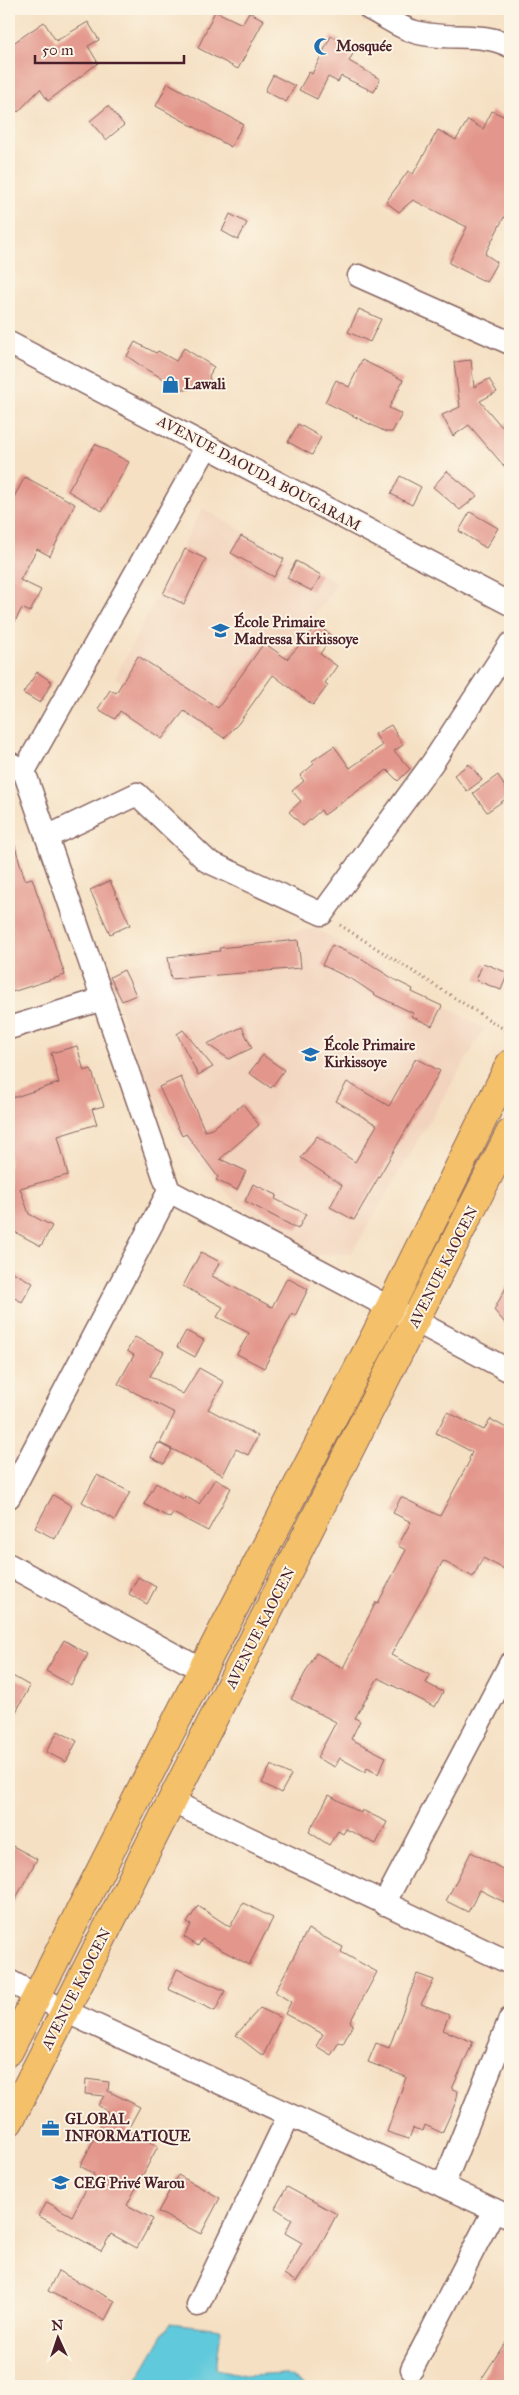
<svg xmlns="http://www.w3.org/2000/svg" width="519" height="2395" viewBox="0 0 519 2395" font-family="'IM FELL Great Primer',serif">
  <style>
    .built { fill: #f2d4be }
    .water { fill: #60c9db; stroke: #557483 }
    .building { fill: #e3978c }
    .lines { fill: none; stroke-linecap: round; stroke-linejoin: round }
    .minor-casing { stroke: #866360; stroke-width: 25 }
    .highway-casing { stroke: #866360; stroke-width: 30 }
    .path { stroke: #866360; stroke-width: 3; stroke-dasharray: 1 4; stroke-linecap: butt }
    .minor { stroke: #fff; stroke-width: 22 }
    .highway { stroke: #f4c16a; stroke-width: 28 }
    .labels { text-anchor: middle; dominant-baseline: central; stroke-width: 4; stroke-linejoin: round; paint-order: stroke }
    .poi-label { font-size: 15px; font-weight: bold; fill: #4a1f2b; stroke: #fcf5e5; text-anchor: start }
    .street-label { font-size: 15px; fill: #4a1f2b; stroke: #fcf5e5 }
  </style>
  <rect width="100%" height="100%" fill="#fcf5e5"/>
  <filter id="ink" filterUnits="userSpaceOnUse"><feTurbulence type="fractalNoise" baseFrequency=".02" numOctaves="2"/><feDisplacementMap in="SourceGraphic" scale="10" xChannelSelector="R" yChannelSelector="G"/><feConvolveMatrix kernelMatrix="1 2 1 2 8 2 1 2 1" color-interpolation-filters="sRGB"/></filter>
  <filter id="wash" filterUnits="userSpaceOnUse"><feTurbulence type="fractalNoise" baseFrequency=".0096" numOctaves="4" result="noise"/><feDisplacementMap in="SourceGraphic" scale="20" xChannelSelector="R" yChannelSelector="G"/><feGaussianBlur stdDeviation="1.12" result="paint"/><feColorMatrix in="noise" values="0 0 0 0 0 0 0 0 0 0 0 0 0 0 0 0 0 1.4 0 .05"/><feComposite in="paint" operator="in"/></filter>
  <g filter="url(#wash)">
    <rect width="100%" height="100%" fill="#f5e0c3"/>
    <g class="built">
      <path d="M202,508L337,583L237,726L216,711L200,731L115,678Z"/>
      <path d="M316,928L484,1029L351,1254L314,1255L236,1202L180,1142L142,1076L107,971L163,955Z"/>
    </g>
    <path class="water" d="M170,2323L221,2329L216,2369L249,2376L284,2374L310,2386H133Z"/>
    <g id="blocks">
      <g class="building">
        <path d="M215,11L242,24L249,12L264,20L238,69L198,48Z"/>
        <path d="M44,22L56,41L88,22L99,40L88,46L98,63L48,101L40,89L18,112L9,103V46Z"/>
        <path d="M331,36L356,48L349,61L380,79L374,92L341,76L338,82L328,77L317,99L299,90L309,72L312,74Z"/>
        <path d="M273,75L295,86L286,102L265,91Z"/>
        <path d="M168,83L243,124L231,147L156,106Z"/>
        <path d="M108,106L124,125L106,140L90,121Z"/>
        <path d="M492,111L510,119V220L504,217L485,254L497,262L486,282L449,263L467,227L413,200L399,212L386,202L408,171L413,174L438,130L456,140L468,120L483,129Z"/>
        <path d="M230,214L247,223L238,240L222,231Z"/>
        <path d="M359,309L381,319L370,342L348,332Z"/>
        <path d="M135,342L156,353L158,351L176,361L184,348L214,367L209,376L211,383L185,390L147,370L127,356Z"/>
        <path d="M362,360L403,380L389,408L402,414L392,432H386L325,402L336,380L349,387Z"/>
        <path d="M471,360L474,387L489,379L497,392L480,401L501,426L510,421V473L469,425L453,436L442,415L460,407L454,362Z"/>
        <path d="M298,424L321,437L312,455L288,442Z"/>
        <path d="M95,444L129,462L102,511L68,491Z"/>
        <path d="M447,471L477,496L460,510L433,487Z"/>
        <path d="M400,476L421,487L412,505L391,494Z"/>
        <path d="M25,477L75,504L50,556L37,549L20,580L41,590L30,612L22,608L9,633V506Z"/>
        <path d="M470,512L498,528L486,548L459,531Z"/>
        <path d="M241,536L284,559L274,577L231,553Z"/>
        <path d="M185,549L206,559L184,604L163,594Z"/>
        <path d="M296,561L321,575L312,591L287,578Z"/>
        <path d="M317,625L332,636L320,654L337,666L325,683L328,685L313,705L273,675L238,724L224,738L184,711L162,739L120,711L115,719L98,709L110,690L116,693L138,656L218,708L264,643L287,659Z"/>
        <path d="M37,672L52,682L40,703L23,693Z"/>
        <path d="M391,725L403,745L394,751L410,769L398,781L387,770L324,815L321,810L303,826L289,812L301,801L292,791L304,781L300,776L314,764L312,761L334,746L350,768L382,746L375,734Z"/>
        <path d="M469,764L482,780L467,791L454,775Z"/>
        <path d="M498,775L510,796L487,812L473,793Z"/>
        <path d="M13,840L25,880L32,878L65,975L9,993V841Z"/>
        <path d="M110,881L130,925L110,934L90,890Z"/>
        <path d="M298,940L301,968L171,979L168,957L220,951L219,948Z"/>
        <path d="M332,945L364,960L395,980L413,989L412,992L442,1006L432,1026L411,1016L413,1013L377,996L355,981L322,965Z"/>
        <path d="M483,963L508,973L501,990L476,980Z"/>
        <path d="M124,970L136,995L122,1001L110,977Z"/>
        <path d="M242,1027L252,1048L229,1059L207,1044Z"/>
        <path d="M183,1030L213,1067L198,1075L177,1034Z"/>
        <path d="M77,1046L84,1071L91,1069L104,1106L92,1109L97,1124L58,1136L68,1175L20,1188L29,1214L52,1226L41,1246L9,1229V1099L59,1083L51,1053Z"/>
        <path d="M263,1055L284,1070L271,1088L249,1073Z"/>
        <path d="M416,1058L440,1071L354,1220L330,1207L342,1185L301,1158L317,1136L355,1162L377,1125L336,1101L347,1082L389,1106Z"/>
        <path d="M181,1077L205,1131L212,1129L243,1104L259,1125L220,1159L246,1171L237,1190L216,1180L218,1177L186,1134L182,1136L159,1087Z"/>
        <path d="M253,1184L277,1195L275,1199L306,1214L298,1229L245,1201Z"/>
        <path d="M201,1252L220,1262L212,1276L272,1307L287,1278L308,1289L295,1316L292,1314L264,1368L237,1354L249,1333L217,1317L223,1307L183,1286Z"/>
        <path d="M9,1270L33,1283L22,1302L9,1295Z"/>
        <path d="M510,1280V1329L494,1310Z"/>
        <path d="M186,1331L204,1340L195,1357L177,1347Z"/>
        <path d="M135,1337L164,1352L150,1376L183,1394L199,1368L224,1382L208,1409L258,1436L248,1455L236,1449L223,1475L160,1443L175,1413L118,1384L134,1355L127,1351Z"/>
        <path d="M447,1412L484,1430L490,1419L510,1430V1572L483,1558L473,1577L443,1561L391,1655L430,1675L426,1683L443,1692L435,1707L378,1678L355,1718L360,1721L351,1739L386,1757L378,1774L367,1768L365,1772L340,1758L335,1767L317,1758L336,1722L291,1699L316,1653L343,1668L376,1602L378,1603L406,1550L398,1546L411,1522L393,1513L401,1497L440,1516L470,1460L469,1459L472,1452L436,1433Z"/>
        <path d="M158,1443L172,1450L164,1464L151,1457Z"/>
        <path d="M97,1475L130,1492L115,1520L82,1502Z"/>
        <path d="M215,1479L231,1488L208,1531L173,1513L170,1518L144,1504L156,1483L184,1499L185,1496L199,1504Z"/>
        <path d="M53,1495L72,1506L55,1539L35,1528Z"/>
        <path d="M138,1577L156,1587L147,1604L129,1594Z"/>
        <path d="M64,1640L88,1654L71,1685L46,1671Z"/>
        <path d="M9,1674L30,1686L9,1725Z"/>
        <path d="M58,1731L77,1741L66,1762L46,1752Z"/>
        <path d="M271,1765L291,1775L281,1793L262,1783Z"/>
        <path d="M329,1795L361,1813L362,1810L387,1822L376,1844L346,1829L343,1834L338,1831L329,1845L309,1832Z"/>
        <path d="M9,1844L37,1859L9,1911Z"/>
        <path d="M471,1852L510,1873V1894L506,1903L480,1890L468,1912L446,1901Z"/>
        <path d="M243,1903L273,1918L249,1965L202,1939L198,1946L184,1937L191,1925L187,1923L198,1906L230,1927Z"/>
        <path d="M308,1929L343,1947L341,1952L377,1972L350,2022L353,2024L343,2044L339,2042L331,2055L316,2046L323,2034L285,2014L291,2002L275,1992Z"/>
        <path d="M177,1969L225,1991L215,2011L168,1989Z"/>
        <path d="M417,1974L434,1980L421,2004L449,2015L443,2030L473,2042L452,2089L458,2091L456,2102L442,2133L425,2125L423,2131L413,2128L409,2139L387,2132L406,2077L368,2062L376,2043L389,2048Z"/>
        <path d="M260,2008L281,2018L263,2056L236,2035Z"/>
        <path d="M86,2079L109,2082L108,2091L140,2107L127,2131L158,2146L127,2205L153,2219L137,2248L111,2234L101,2251L39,2216L47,2202L72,2216L94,2174L80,2166L108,2112L98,2105L104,2096L85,2094Z"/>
        <path d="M178,2175L220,2198L201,2234L158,2212Z"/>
        <path d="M287,2187L337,2214L317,2251L296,2282L284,2274L302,2243L285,2233L292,2219L275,2208Z"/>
        <path d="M58,2271L115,2301L105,2320L48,2291Z"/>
        <path d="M510,2335V2378L505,2386H477Z"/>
      </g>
    </g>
  </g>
  <g filter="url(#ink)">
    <use href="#blocks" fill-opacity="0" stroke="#866360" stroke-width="1"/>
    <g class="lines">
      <defs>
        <g id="minor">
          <path d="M370,9C384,16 400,28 415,32C446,41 483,31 510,46"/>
          <path d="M359,276L510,343"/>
          <path d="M9,343L510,604"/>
          <path d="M9,763L24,771L169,1191L510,1371"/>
          <path d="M24,771L207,446"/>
          <path d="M47,837L137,794L207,861L322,914L433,762L510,644"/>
          <path d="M9,1028L103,999"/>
          <path d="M9,1497L169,1191"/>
          <path d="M9,1565L202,1670"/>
          <path d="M171,1801L510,1963"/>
          <path d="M384,1904L510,1664"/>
          <path d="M9,1981L65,2011L510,2217"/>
          <path d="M443,2186L510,2019"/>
          <path d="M198,2305L289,2115"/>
          <path d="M412,2369L494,2210"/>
        </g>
        <g id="highway">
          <path d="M9,2051L202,1670L390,1307L510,1064"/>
          <path d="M9,2122L510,1133"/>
        </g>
      </defs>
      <use href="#minor" class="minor-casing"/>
      <use href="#highway" class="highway-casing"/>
      <path class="path" d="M340,925L510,1033"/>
      <use href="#minor" class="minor"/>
      <use href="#highway" class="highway"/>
    </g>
  </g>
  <defs>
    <symbol id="mosque-bare" viewBox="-9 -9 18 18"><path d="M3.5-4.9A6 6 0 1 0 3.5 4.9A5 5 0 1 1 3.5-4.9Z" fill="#1f6fb2" stroke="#fcf5e5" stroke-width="2.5" paint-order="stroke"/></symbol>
    <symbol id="shop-bare" viewBox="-9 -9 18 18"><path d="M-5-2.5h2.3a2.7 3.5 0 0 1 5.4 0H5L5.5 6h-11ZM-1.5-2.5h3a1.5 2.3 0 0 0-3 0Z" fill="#1f6fb2" stroke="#fcf5e5" stroke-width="2.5" paint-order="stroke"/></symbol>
    <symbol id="school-bare" viewBox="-9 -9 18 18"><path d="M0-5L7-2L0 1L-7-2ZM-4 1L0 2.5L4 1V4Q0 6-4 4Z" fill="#1f6fb2" stroke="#fcf5e5" stroke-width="2.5" paint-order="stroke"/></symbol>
    <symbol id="office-bare" viewBox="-9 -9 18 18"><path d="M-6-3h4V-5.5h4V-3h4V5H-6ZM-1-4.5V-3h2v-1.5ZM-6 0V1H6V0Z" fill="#1f6fb2" stroke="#fcf5e5" stroke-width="2.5" paint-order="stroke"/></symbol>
  </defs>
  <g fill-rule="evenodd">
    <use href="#mosque-bare" x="310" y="34" width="25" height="25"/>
    <use href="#shop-bare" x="158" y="372" width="25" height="25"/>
    <use href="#school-bare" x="208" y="618" width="25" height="25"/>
    <use href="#school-bare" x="298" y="1042" width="25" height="25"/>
    <use href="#office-bare" x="38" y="2116" width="25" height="25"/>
    <use href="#school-bare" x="48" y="2170" width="25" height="25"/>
  </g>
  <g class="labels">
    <g class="poi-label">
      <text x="336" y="46">Mosquée</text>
      <text x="184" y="384">Lawali</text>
      <text x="234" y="622">École Primaire<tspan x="234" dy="17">Madressa Kirkissoye</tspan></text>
      <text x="324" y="1045">École Primaire<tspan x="324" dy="17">Kirkissoye</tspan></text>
      <text x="65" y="2119">GLOBAL<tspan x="65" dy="17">INFORMATIQUE</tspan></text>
      <text x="74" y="2183">CEG Privé Warou</text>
    </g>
    <g class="street-label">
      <text transform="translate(259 473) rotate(28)">AVENUE DAOUDA BOUGARAM</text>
      <text transform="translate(443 1267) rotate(-63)">AVENUE KAOCEN</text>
      <text transform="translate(260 1628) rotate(-63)">AVENUE KAOCEN</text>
      <text transform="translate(76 1989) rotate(-63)">AVENUE KAOCEN</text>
    </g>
  </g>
  <rect width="519" height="2395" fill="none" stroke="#fcf5e5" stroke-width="30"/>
  <g transform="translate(58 2338) rotate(357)" stroke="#fcf5e5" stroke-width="4" paint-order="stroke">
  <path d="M0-4L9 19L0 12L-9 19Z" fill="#4a1f2b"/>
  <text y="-8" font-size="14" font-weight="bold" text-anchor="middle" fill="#4a1f2b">N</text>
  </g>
  <path d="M35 55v8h149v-8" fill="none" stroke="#4a1f2b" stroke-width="2.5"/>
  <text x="42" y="55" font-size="15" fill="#4a1f2b" stroke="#fcf5e5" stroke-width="4" paint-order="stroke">50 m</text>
</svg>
